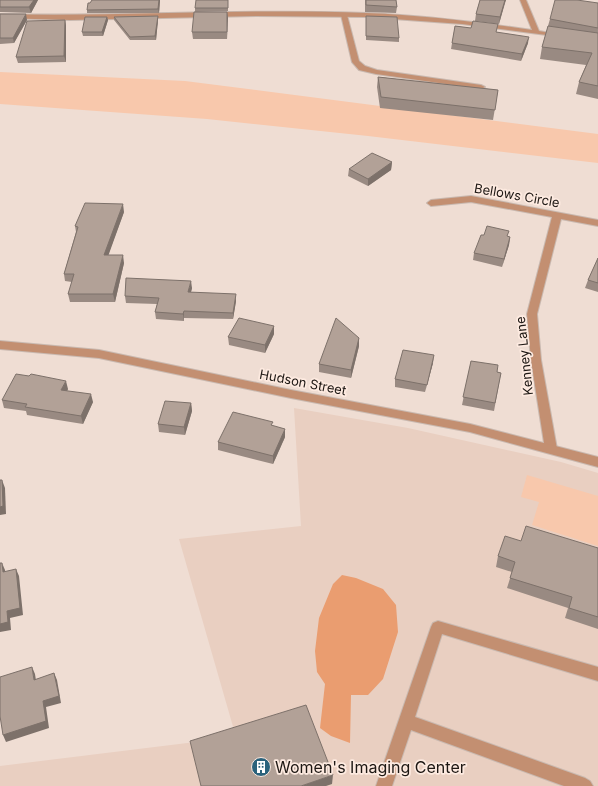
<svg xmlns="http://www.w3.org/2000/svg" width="598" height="786" viewBox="0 0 598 786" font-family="Inter,sans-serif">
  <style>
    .built { fill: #e9cfc1 }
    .green { fill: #f8c8ac }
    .water { fill: #ea9d70 }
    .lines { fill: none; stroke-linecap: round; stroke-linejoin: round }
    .service-casing { stroke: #c9b9b0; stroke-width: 2 }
    .minor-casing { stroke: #c9b9b0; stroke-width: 2 }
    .tertiary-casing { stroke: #c9b9b0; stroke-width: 2 }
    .service { fill: #c38f71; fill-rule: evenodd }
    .minor { fill: #c38f71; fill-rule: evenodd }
    .tertiary { fill: #c38f71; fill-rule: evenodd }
    .wall { fill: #998a82 }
    .shaded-wall { fill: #7d716a }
    .building { fill: #b2a197; stroke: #7d716a }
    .labels { text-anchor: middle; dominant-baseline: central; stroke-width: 3.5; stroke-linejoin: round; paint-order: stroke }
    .street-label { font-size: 13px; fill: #1d1713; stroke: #fdeae0 }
    .near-poi-label { font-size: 16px; fill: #1d1713; stroke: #fdeae0; text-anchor: start }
  </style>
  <rect width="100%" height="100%" fill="#efddd3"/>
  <path class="built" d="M294,408L408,428L561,462L598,473V786H0V766L236,737L179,539L301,526Z"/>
  <g class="green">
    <path d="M0,72L185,81L598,134V163L368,136L207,119L0,104Z"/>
    <path d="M527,475L598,496V546L532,525L539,502L521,497Z"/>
  </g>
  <path class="water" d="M342,575L356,578L383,589L396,605L398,632L383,679L368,695H351L350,743L331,736L320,728L325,684L317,672L315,651L319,618L333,584Z"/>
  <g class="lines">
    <defs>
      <g id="service">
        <path d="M344,13L347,15L359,61L365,66L377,70L481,85L485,87L481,89L376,74L359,70L352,62L341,15Z"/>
        <path d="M438,621L598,667V681L442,634L415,717L585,778L590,781L593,786H564L411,730L392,786H376L431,627L433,623Z"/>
      </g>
      <g id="minor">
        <path d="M520,0H526L539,31L562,35V37L462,24L366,17L256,16L70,20L0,18V14C122,17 244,8 366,13C422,15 477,22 532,30Z"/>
        <path d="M471,196L598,220V226L561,219L537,314L541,360L557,449L555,452H547L545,449L531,360L527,314L552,217L471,202L431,206L427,203L431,200Z"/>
      </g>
      <path id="tertiary" d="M0,341L99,350L291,390L470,424L598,457V467L470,432L291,398L99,358L0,349Z"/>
    </defs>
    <use href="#service" class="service-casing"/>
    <use href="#minor" class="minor-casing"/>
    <use href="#tertiary" class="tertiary-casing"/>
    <use href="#service" class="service"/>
    <use href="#minor" class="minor"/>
    <use href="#tertiary" class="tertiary"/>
  </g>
  <g class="wall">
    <path d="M0,0H38L31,13L0,12Z"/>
    <path d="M92,0H160L159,13H87V10Z"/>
    <path d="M228,0V11L195,12V8Z"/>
    <path d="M365,0H396L397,7L396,13L365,12Z"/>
    <path d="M480,0H506L499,24L475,21L476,14Z"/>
    <path d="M598,3V99L576,94L579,82L586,65L540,59L542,47L550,19Z"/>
    <path d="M227,12V39H193L192,32Z"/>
    <path d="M0,14L27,20L14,43L0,44Z"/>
    <path d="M158,16V20L156,40H130L114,20V17Z"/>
    <path d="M107,17L108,20L103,36H83L82,32Z"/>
    <path d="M366,19L399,38V42L366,40Z"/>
    <path d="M65,20L66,26V62L18,63L16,57Z"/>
    <path d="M455,26L497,32L528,43L521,61L451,49Z"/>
    <path d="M378,77L498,90L493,120L380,108L377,87Z"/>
    <path d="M392,162L391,170L368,186L348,176L349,169Z"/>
    <path d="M124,212L108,255L124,263L115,302H70L68,294L72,282L65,281L64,274L76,232L75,226Z"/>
    <path d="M484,235L510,237L509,245L502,267L473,260L474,253Z"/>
    <path d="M598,258V292L585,288L588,280Z"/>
    <path d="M192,288L191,292L236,301L233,319L184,318V321L156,319L155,312L157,304L126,303L125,296Z"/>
    <path d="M274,326V334L265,353L229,345L228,337Z"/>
    <path d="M359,338V346L351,378L319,372V364Z"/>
    <path d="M471,361L497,372L501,373L494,411L462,405Z"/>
    <path d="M433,363L425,392L395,387V379Z"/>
    <path d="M68,389L67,391L93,402L83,424L27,415L26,411L4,408L2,400Z"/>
    <path d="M191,403L192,411L185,435L159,432L158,424Z"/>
    <path d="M273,426L285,437L273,464L218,450V442Z"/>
    <path d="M521,541L598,548V629L565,618L568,608L507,588L512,572L496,567L498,556Z"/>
  </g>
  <g class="shaded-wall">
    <path d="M34,0H38L31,13L29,7Z"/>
    <path d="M159,0H160L159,13L158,9Z"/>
    <path d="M505,0H506L505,2L499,24L500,17Z"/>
    <path d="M227,12L228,18L227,39Z"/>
    <path d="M26,14L27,20L14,43L13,38Z"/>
    <path d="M158,16V20L156,40L155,36Z"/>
    <path d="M107,17L108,20L103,36L102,32Z"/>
    <path d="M65,20L66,26V62L64,56Z"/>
    <path d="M529,37L528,43L521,61L522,54Z"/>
    <path d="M392,162L391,170L368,186V179Z"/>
    <path d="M123,204L124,212L106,262L104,255Z"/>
    <path d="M510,237L509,245L502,267L504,259Z"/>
    <path d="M123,255L124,263L115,302L113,294Z"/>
    <path d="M191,281L192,288L189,299L188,292Z"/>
    <path d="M236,294V301L233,319V313Z"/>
    <path d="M184,311V321L183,314Z"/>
    <path d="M274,326V334L265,353V345Z"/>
    <path d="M359,338V346L351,378V370Z"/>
    <path d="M434,355L433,363L425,392L427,385Z"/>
    <path d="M66,381L68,389L63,398L61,390Z"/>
    <path d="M91,394L93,402L83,424L81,416Z"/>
    <path d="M191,403L192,411L185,435L184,427Z"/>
    <path d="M285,429V437L273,464V456Z"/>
    <path d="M2,480L5,488L6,514L0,515V507Z"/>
    <path d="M2,563L5,570L6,579L3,572Z"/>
    <path d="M16,569L19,576L23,615L10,618L11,630L0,632V624Z"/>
    <path d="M32,667L35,674L37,687L34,680Z"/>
    <path d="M54,673L57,680L61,703L46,707L49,728L6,742L3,735L43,701Z"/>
    <path d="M333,775L332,784L326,786H301Z"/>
  </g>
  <g class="building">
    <path d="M0,0H34L29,7H0Z"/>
    <path d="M92,0H159L158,9L87,10L88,3H90Z"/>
    <path d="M196,0H228V8H195Z"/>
    <path d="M366,0H396L397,7L366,5Z"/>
    <path d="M480,0H505L500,17L476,14Z"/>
    <path d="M555,0H577L598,3V28L550,19Z"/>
    <path d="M194,12H227V32H192Z"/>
    <path d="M0,14H26L13,38H0Z"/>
    <path d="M158,16L155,36L130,37L114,17Z"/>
    <path d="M366,16L397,17L399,38L366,36Z"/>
    <path d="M85,17H107L102,32H82Z"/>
    <path d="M65,20L64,56L16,57L27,21Z"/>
    <path d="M473,21L498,24L496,32L529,37L522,54L452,43L455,26L471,28Z"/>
    <path d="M548,26L598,33V86L579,82L592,53L542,47Z"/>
    <path d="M378,77L498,90L495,110L381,97Z"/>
    <path d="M372,153L392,162L368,179L349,169Z"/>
    <path d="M85,203L123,204L104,255H123L113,294H68L74,274H64L78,227L75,226Z"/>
    <path d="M487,226L509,231L507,236L510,237L504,259L474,253L481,235H484Z"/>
    <path d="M598,258V283L588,280Z"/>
    <path d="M126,278L191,281L188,292L236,294L233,313L184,311L183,314L155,312L159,298L125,296Z"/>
    <path d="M239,318L274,326L265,345L228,337Z"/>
    <path d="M336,318L359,338L351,370L319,364Z"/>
    <path d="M403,350L434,355L427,385L395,379Z"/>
    <path d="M471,361L498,365L497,372L501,373L495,403L463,397Z"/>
    <path d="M16,374L29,376L31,374L66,381L61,390L91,394L81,416L25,407L27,404L2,400Z"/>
    <path d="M165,401L191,403L184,427L158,424Z"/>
    <path d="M233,412L273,422L271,425L285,429L273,456L218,442Z"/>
    <path d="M0,480H2L3,506L0,507Z"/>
    <path d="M526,526L598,548V617L569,608L572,597L510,578L515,562L498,556L505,536L521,541Z"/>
    <path d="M0,563H2L3,572L16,569L20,608L7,611L8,622L0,624Z"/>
    <path d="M32,667L34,680L54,673L59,696L43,701L46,721L3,735L0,716V677Z"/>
    <path d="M306,705L333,775L301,786H201L190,741Z"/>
  </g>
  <defs>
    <symbol id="building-disc" viewBox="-11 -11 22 22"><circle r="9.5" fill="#2a627c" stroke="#fdeae0"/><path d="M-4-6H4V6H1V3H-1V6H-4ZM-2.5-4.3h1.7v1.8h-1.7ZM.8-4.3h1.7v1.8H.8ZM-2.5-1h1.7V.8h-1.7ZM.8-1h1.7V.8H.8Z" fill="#fff"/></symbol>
  </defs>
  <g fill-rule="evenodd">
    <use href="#building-disc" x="250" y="756" width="22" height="22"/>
  </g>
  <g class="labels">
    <g class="street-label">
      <text transform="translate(517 195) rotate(10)">Bellows Circle</text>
      <text transform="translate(524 356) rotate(-96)">Kenney Lane</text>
      <text transform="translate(303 382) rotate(11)">Hudson Street</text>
    </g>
    <g class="near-poi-label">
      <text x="275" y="767">Women's Imaging Center</text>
    </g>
  </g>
</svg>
